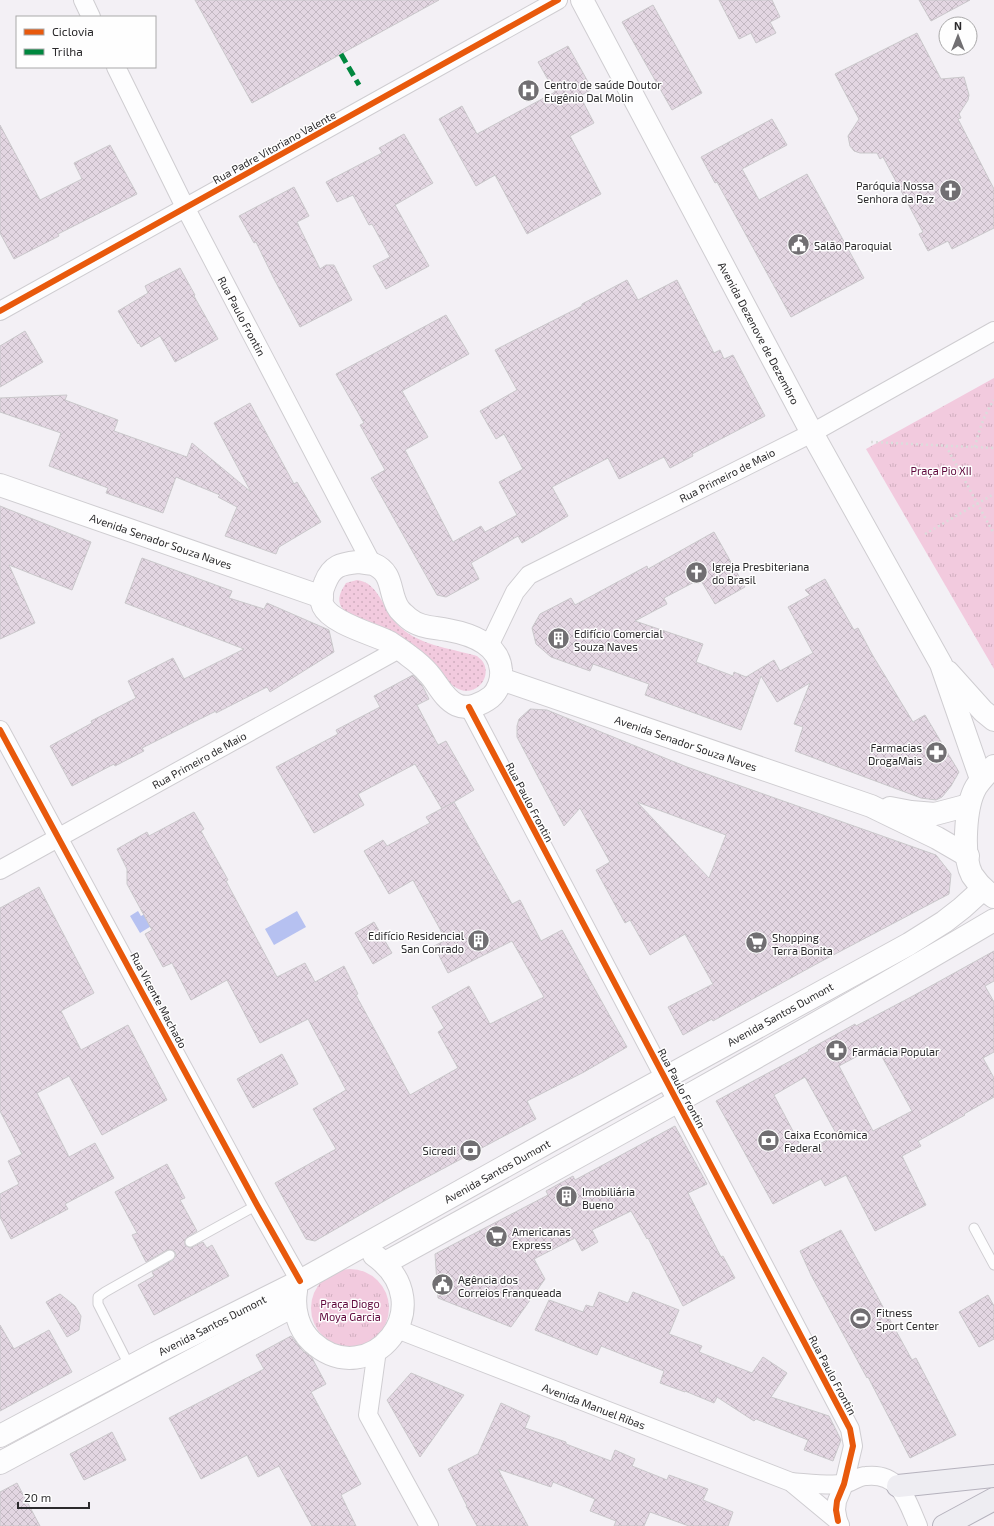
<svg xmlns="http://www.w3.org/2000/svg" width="994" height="1526" viewBox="0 0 994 1526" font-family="'Exo 2',sans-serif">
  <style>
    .grass { fill: url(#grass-dots) }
    .park { fill: url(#park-tufts) }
    .water { fill: #b6c1f1 }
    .building { fill: url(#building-cross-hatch); stroke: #cac8cb; fill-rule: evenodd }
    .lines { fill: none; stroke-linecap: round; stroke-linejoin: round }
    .service-casing { stroke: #cfcdd1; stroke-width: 11 }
    .minor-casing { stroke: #cfcdd1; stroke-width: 20 }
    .tertiary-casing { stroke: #cfcdd1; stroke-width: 24 }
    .secondary-casing { stroke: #cfcdd1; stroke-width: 24 }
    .primary-casing { stroke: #b5b2bd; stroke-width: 24 }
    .path { stroke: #dcdcdc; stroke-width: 2.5; stroke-dasharray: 2 3; stroke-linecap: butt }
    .service { stroke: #fdfdfe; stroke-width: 9 }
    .minor { stroke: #fdfdfe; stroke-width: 18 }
    .tertiary { stroke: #fdfdfe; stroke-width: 22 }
    .secondary { stroke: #fdfdfe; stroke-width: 22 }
    .primary { stroke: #eeedf2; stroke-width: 22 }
    .quiet { stroke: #00873e; stroke-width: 5; stroke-dasharray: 10 5; stroke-linecap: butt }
    .cycleway-casing { stroke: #fefefe; stroke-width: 8 }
    .cycleway { stroke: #e8590c; stroke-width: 6 }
    .labels { text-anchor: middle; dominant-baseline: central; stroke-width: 3; stroke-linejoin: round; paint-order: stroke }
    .poi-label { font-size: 11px; fill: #2b2a2c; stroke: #fefefe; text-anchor: start }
    .street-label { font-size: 11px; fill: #2b2a2c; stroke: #fefefe }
    .park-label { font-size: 11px; fill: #5f083c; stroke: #fefefe }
  </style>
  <defs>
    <pattern id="grass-dots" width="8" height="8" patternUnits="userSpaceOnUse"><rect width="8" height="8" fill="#f2cade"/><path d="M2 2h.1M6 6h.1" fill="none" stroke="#d0aebf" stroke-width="1.8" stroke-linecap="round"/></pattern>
    <pattern id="park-tufts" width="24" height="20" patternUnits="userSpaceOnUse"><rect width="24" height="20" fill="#f2cade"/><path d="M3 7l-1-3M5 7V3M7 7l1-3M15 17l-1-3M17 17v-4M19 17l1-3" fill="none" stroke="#d0aebf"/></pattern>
    <pattern id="building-cross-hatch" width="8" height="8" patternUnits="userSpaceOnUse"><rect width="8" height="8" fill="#e3d6e2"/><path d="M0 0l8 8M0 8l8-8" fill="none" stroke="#c3b8c2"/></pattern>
  </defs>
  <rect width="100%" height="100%" fill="#f3f0f5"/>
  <path class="grass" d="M357,580C378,582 384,610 397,624C416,645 450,648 477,656C479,658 482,660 483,662C492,677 477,695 461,690C451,687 443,675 436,668C424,657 410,644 396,635C387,629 377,624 366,620C358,617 348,617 342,608C336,599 341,591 346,583Z"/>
  <g class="park">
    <path d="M994,378V669L866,449Z"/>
    <circle cx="350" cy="1308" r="39"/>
  </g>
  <g class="water">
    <path d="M154,909L161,920L140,933L130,916L138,911L141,916Z"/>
    <path d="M297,911L306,927L274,945L265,929Z"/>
  </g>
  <g class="building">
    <path d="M195,0H439L252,103Z"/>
    <path d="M719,0H772L780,17L770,22L776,33L756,43L751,33L739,39Z"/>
    <path d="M919,0H970L931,21Z"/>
    <path d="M653,5L702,93L672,110L622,22Z"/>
    <path d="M917,33L941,79L964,77L969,95L968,100L959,114L961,118L958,119L994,189V228L952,249L948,241L928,251L919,234L923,232L883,157L880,159L877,153H860L854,151L850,146L848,136L859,119L835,74Z"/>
    <path d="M568,46L592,89L580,96L594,123L570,136L601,194L527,234L495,175L476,186L439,119L462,106L477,134L555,92L538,62Z"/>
    <path d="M772,119L787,145L742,169L759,200L807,174L864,278L791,317L717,182L715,183L701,157Z"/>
    <path d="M0,125L40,200L82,179L74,163L110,145L137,194L58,234L59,236L14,259L0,233Z"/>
    <path d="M404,134L433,183L395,205L429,266L386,289L373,266L390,257L372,224L369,225L353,195L337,202L326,182L382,153L379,148Z"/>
    <path d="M294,187L309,216L297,222L320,269L326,265H334L352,300L300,327L274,279L256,242L254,243L239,216Z"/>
    <path d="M180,268L195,295L194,296L218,339L175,362L160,336L141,347L139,343L138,344L118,311L148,293L145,286Z"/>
    <path d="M627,280L638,300L677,280L714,353L720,350L724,359L733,355L765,416L692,454L693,456L670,468L664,457L619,479L608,458L552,487L568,516L522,543L518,536L471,563L479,579L446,597L437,595L371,478L385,470L360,425L364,423L336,374L446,315L469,354L402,391L428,437L405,450L453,542L481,526L485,532L517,515L499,482L523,469L504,434L496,439L480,411L517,390L495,350L582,306V304Z"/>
    <path d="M25,331L43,362L0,387V346Z"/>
    <path d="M67,395L65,400L118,420L114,431L187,457L192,443L251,492L214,423L250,403L294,484L297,482L321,522L279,547L276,554L225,536L237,507L218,497L220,495L176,477L163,513L106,493L108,488L49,466L61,433L0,412V398Z"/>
    <path d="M0,506L91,542L72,590L9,565L35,623L0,639Z"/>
    <path d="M714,532L745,587L715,604L700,579L664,598L667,604L635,621L703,644L696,662L733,676L734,672L746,677L774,660L780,671L813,653L788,607L810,595L805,590L825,579L854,630L858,628L873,656L913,722L925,715L959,772L951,786L942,797L936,800L921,798L795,751L803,727L794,724L810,683L777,702L761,676L741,730L645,695L649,684L593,664L590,671L551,657L536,644L532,628L540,614L571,598L575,605L647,566L648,569Z"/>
    <path d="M142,558L232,591L229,598L264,609L267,603L329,630L334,652L270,692L267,687L216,713V711L142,748L144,751L115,766L114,764L72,786L50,746L92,723L91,721L136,698L128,681L173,658L184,679L244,649L125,603Z"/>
    <path d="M413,675L422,685L429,699L417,705L438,745L446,741L474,790L442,809L415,764L358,794L364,805L314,833L276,767L338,734L336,730L380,707L374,696Z"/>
    <path d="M530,709L547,710L687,767L936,855L951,874L949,894L820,962L729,1012L713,1021L712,1019L683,1035L668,1007L713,984L685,934L650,955L630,920L625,923L596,870L610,862L580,808L564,826L517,737V726L519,719ZM637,802L726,835L709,878Z"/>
    <path d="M454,802L512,904L520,900L541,941L562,930L627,1047L584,1072L527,1101L536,1119L405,1189L315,1241L306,1239L275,1183L336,1149L313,1109L346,1090L308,1019L260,1043L227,980L191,1000L172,963L163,967L145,934L152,930L127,884V869L117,849L147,832L149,836L194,812L204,829L201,831L228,880L226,881L277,977L305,963L315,982L344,966L358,994L356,995L410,1095L458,1068L438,1032L444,1028L432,1007L469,986L490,1024L544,997L512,941L448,973L434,946L446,940L413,880L389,894L364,851L383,840L387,846L430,823L426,817Z"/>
    <path d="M39,887L94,993L61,1011L81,1050L128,1025L167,1100L102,1135L69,1076L37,1093L69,1157L95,1143L114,1178L65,1204L68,1209L11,1239L0,1217V1194L19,1184L8,1161L22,1154L0,1111V908Z"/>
    <path d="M374,922L392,953L373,964L355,933Z"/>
    <path d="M994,951V981L985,986L994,1002V1052L983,1058L994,1078V1097L964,1114L965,1115L918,1141L921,1146L902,1156L926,1205L875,1231L846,1175L825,1186L821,1179L773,1204L716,1101L809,1051L808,1050L855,1024L856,1026L911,997ZM876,1046L912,1111L873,1131L839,1066ZM805,1077L837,1135L804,1152L774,1095Z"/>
    <path d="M282,1054L298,1084L253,1108L237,1079Z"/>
    <path d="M675,1126L707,1184L688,1193L721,1257L723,1256L735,1278L683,1306L648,1238L647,1239L631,1211L592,1230L598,1242L582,1251L575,1238L534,1259L545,1279L511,1327L438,1298L435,1254L548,1195L546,1191L573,1176L575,1180Z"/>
    <path d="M167,1164L185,1198L180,1200L197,1231L185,1239V1245L190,1248L203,1242L207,1248L212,1245L229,1276L154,1315L138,1285L154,1276L152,1272L173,1260L176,1255L175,1252L173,1250H167L146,1262L132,1235L137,1233L115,1192Z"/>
    <path d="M841,1230L912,1360L916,1358L956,1435L910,1458L868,1377L867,1378L811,1275L800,1251Z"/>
    <path d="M599,1292L628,1303L633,1292L679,1310L669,1334L702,1346L699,1352L752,1373L763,1357L787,1373L771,1397L829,1416L841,1440L833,1461L804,1450L808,1440L756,1419L754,1421L717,1397L714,1403L685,1391V1392L660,1383L664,1371L601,1346L597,1355L535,1330L549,1300L583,1312L586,1305L593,1307Z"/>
    <path d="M60,1294L75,1306L81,1316L79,1330L67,1337L46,1302Z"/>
    <path d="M988,1295L994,1306V1339L979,1347L959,1312Z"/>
    <path d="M0,1325L14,1349L49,1330L72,1372L0,1411Z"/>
    <path d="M291,1336L303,1351L311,1356L326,1384L311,1392L361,1484L341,1495L356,1526H312L279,1466L258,1477L247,1455L201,1479L169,1418L264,1369L256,1355Z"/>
    <path d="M411,1373L464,1395L420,1457L387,1400Z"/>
    <path d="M501,1403L530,1416L525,1428L566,1442V1444L611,1461L615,1450L635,1459L632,1466L667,1480L669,1475L708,1489L703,1500L733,1512L728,1526H689L650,1512L644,1526H614L616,1521L590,1511L595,1499L553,1482L551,1487L498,1469L528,1526H477L466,1506H467L448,1469L478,1454Z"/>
    <path d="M112,1432L126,1460L84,1480L70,1454Z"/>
    <path d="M17,1483L40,1526H0V1492Z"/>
  </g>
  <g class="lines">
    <defs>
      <g id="service">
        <path d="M974,1228L994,1265"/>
        <path d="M190,1242L257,1205"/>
        <path d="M130,1367L98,1304V1297L105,1292L170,1255"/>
      </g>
      <g id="minor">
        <path d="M83,0L91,17"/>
        <path d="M116,67L185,207L372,564"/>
        <path d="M0,311L558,0"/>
        <path d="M489,646L515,592L529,575L812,433L994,331"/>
        <path d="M469,707L850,1429L853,1446L844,1484L837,1501L836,1510L838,1521"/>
        <path d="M0,730L257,1205L300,1281"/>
        <path d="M0,870L399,649"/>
        <path d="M397,1329L791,1482L838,1521L840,1525"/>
        <path d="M377,1350L368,1415L429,1526"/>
        <path d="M791,1482C806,1483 829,1486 843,1484C851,1483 858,1476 866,1476C900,1472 907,1501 918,1526"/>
      </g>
      <g id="tertiary">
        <path d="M0,485L322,597"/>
        <path d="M358,562C363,563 368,563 373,564C395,573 388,594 399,609C401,612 405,615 408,618C420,628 433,627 448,630C470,634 499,644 501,670C502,680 498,691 491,697C482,704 468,710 457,705C444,699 438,684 429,674C423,667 416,661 409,656C403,651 395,646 389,642C373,634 331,623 323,606C320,600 322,589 325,583C332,565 341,564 358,562Z"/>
        <path d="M501,679L871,806L937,838L968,856"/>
        <path d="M890,808L911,812L935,814L969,805"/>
      </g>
      <g id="secondary">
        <path d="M582,0L812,433L941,664L981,779"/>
        <path d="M948,672L983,711L994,720"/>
        <path d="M994,766C987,773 981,779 976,787C965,806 962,856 972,875C978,884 985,891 994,897"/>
        <path d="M385,1263C589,1151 793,1039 994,920"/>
        <path d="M296,1291C293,1309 298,1329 312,1342C369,1394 445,1306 374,1255"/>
        <path d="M0,1436L156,1353L300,1281L550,1141L909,944L944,922L962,908L983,889"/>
        <path d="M0,1463L295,1305"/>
      </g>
      <g id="primary">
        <path d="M898,1486L994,1476"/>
        <path d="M944,1526L994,1499"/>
      </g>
    </defs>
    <use href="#service" class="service-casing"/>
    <use href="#minor" class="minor-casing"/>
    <use href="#tertiary" class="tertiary-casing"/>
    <use href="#secondary" class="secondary-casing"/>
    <use href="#primary" class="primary-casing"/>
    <g class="path">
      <path d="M871,442L994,448"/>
      <path d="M946,446L994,534"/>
      <path d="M975,447C979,430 984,415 994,400"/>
      <path d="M925,534L994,494"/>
    </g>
    <use href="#service" class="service"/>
    <use href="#minor" class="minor"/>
    <use href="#tertiary" class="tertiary"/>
    <use href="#secondary" class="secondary"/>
    <use href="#primary" class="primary"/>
    <path class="quiet" d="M341,54L359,85"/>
    <defs>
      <g id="cycleway">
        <path d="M0,311L558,0"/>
        <path d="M469,707L850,1429L853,1446L844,1484L837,1501L836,1510L838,1521"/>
        <path d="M0,730L257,1205L300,1281"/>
      </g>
    </defs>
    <use href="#cycleway" class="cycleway-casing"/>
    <use href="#cycleway" class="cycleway"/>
  </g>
  <defs>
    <symbol id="hospital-disc" viewBox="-11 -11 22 22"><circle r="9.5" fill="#716f72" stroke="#fefefe"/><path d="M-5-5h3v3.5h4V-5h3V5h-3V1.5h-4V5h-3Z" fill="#fff"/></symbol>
    <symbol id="church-disc" viewBox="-11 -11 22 22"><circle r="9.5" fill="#716f72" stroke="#fefefe"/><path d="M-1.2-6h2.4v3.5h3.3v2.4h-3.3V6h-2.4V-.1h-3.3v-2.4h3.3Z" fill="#fff"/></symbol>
    <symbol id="civic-disc" viewBox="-11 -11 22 22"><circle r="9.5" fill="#716f72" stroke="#fefefe"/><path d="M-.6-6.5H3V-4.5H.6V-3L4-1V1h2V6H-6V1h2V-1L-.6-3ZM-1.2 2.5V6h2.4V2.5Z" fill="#fff"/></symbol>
    <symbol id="building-disc" viewBox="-11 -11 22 22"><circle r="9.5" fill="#716f72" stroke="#fefefe"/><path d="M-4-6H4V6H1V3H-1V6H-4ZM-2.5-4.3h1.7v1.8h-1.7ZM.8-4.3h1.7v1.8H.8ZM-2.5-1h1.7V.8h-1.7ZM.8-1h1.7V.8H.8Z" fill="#fff"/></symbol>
    <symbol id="pharmacy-disc" viewBox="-11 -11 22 22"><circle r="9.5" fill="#716f72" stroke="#fefefe"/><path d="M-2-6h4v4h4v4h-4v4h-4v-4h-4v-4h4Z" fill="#fff"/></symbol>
    <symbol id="supermarket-disc" viewBox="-11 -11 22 22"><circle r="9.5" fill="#716f72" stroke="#fefefe"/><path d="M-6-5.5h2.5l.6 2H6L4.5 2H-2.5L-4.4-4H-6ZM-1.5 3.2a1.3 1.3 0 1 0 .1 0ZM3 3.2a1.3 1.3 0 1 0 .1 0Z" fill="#fff"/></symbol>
    <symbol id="bank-disc" viewBox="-11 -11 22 22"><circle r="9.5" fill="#716f72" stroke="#fefefe"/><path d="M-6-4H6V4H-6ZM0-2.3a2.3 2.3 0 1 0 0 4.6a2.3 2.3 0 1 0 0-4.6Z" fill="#fff"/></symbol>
    <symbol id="stadium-disc" viewBox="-11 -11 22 22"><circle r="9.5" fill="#716f72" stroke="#fefefe"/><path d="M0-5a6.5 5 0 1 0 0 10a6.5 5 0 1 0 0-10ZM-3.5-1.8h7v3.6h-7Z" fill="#fff"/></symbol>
  </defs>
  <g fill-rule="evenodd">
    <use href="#hospital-disc" x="516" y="78" width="25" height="25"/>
    <use href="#church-disc" x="938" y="178" width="25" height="25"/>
    <use href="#civic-disc" x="786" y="232" width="25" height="25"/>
    <use href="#church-disc" x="684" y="560" width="25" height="25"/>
    <use href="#building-disc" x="546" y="626" width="25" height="25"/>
    <use href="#pharmacy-disc" x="924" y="740" width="25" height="25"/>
    <use href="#building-disc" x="466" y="928" width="25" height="25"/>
    <use href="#supermarket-disc" x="744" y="930" width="25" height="25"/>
    <use href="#pharmacy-disc" x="824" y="1038" width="25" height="25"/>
    <use href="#bank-disc" x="756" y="1128" width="25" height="25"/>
    <use href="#bank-disc" x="458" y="1138" width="25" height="25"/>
    <use href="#building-disc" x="554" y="1184" width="25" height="25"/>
    <use href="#supermarket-disc" x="484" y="1224" width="25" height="25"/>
    <use href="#civic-disc" x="430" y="1272" width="25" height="25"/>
    <use href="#stadium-disc" x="848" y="1306" width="25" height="25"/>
  </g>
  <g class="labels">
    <g class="poi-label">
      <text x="544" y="84">Centro de saúde Doutor<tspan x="544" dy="13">Eugênio Dal Molin</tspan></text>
      <text x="934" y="185" text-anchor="end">Paróquia Nossa<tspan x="934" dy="13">Senhora da Paz</tspan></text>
      <text x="814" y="245">Salão Paroquial</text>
      <text x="712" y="566">Igreja Presbiteriana<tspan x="712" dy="13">do Brasil</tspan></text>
      <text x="574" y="633">Edifício Comercial<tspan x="574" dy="13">Souza Naves</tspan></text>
      <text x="922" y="747" text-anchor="end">Farmacias<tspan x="922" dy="13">DrogaMais</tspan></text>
      <text x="464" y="935" text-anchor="end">Edifício Residencial<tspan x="464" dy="13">San Conrado</tspan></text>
      <text x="772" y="937">Shopping<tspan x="772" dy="13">Terra Bonita</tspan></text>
      <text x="852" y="1051">Farmácia Popular</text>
      <text x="784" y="1134">Caixa Econômica<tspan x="784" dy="13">Federal</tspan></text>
      <text x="456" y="1150" text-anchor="end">Sicredi</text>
      <text x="582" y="1191">Imobiliária<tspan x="582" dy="13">Bueno</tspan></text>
      <text x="512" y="1231">Americanas<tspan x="512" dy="13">Express</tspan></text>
      <text x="458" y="1279">Agência dos<tspan x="458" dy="13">Correios Franqueada</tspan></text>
      <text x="876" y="1312">Fitness<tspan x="876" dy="13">Sport Center</tspan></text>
    </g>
    <g class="street-label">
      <text transform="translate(274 147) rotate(-29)">Rua Padre Vitoriano Valente</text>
      <text transform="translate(242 316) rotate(62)">Rua Paulo Frontin</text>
      <text transform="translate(759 333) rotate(62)">Avenida Dezenove de Dezembro</text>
      <text transform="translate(727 475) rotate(-27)">Rua Primeiro de Maio</text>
      <text transform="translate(161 541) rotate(19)">Avenida Senador Souza Naves</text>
      <text transform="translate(686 743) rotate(19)">Avenida Senador Souza Naves</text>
      <text transform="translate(199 760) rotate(-29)">Rua Primeiro de Maio</text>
      <text transform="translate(530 802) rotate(62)">Rua Paulo Frontin</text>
      <text transform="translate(159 1000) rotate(62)">Rua Vicente Machado</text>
      <text transform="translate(780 1014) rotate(-29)">Avenida Santos Dumont</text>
      <text transform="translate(682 1088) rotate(62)">Rua Paulo Frontin</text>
      <text transform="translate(497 1171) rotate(-29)">Avenida Santos Dumont</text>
      <text transform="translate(212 1325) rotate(-27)">Avenida Santos Dumont</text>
      <text transform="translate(833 1375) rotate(62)">Rua Paulo Frontin</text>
      <text transform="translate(594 1406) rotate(21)">Avenida Manuel Ribas</text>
    </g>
    <g class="park-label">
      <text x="941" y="470">Praça Pio XII</text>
      <text x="350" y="1303">Praça Diogo<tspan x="350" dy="13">Moya Garcia</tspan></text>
    </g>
  </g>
  <rect x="16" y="16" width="140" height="52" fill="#fefefe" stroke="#aaa9aa"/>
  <rect x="24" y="29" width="20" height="6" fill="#e8590c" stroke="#aaa9aa"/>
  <text x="52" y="36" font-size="12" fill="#2b2a2c">Ciclovia</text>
  <rect x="24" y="49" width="20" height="6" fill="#00873e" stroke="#aaa9aa"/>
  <text x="52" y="56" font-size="12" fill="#2b2a2c">Trilha</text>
  <g transform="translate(958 36)"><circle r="19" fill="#fefefe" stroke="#aaa9aa"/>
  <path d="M0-3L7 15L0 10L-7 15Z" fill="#716f72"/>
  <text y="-6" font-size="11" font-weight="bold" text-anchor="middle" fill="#2b2a2c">N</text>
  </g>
  <path d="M18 1502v6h71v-6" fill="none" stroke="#2b2a2c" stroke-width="2"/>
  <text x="24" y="1502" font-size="12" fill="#2b2a2c" stroke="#fefefe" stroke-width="3" paint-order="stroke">20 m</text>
</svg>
